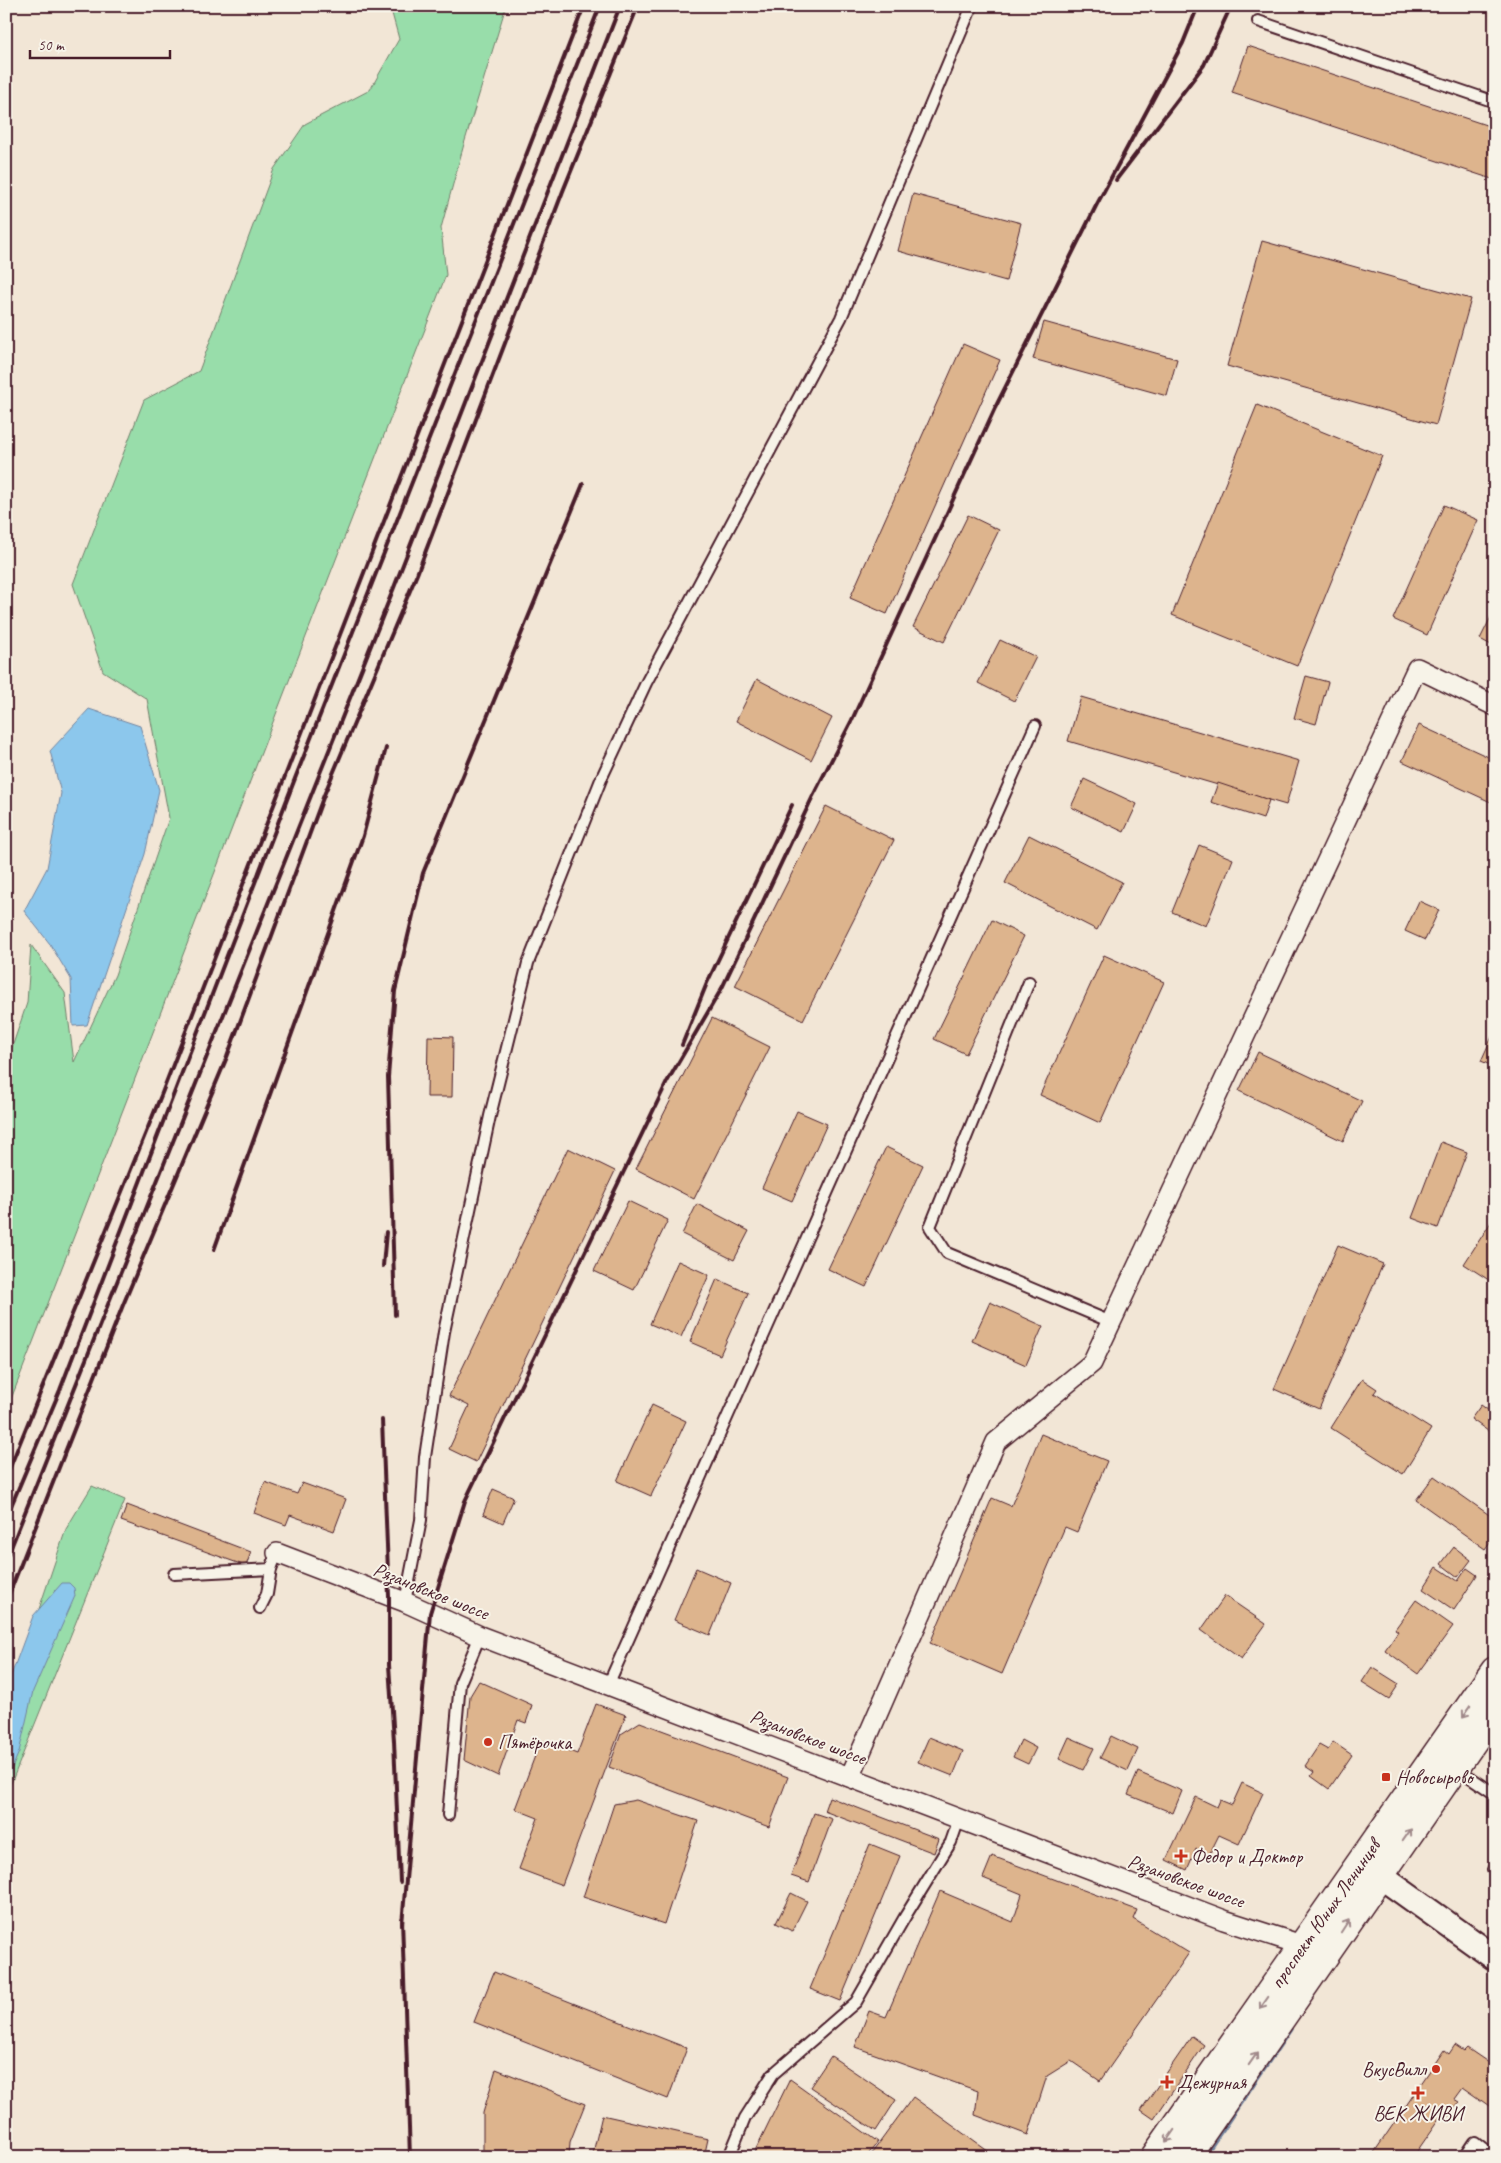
<svg xmlns="http://www.w3.org/2000/svg" width="1501" height="2163" viewBox="0 0 1501 2163" font-family="Caveat,sans-serif">
  <style>
    .green { fill: #98ddaa; stroke: #717e6a }
    .water { fill: #8cc7ec; stroke: #72849f }
    .lines { fill: none; stroke-linecap: round; stroke-linejoin: round }
    .stream { stroke: #72849f; stroke-width: 5.5 }
    .building { fill: #ddb48d; stroke: #4a1f2b }
    .service-casing { stroke: #4a1f2b; stroke-width: 14 }
    .minor-casing { stroke: #4a1f2b; stroke-width: 22 }
    .tertiary-casing { stroke: #4a1f2b; stroke-width: 28 }
    .primary-casing { stroke: #4a1f2b; stroke-width: 31 }
    .service { stroke: #f7f3e8; stroke-width: 10 }
    .minor { stroke: #f7f3e8; stroke-width: 19 }
    .tertiary { stroke: #f7f3e8; stroke-width: 24 }
    .primary { stroke: #f7f3e8; stroke-width: 28 }
    .rail { stroke: #4a1f2b; stroke-width: 4 }
    .oneway { stroke: #a0898a }
    .poi-dot { fill: #c8321e; stroke: #f7f3e8; stroke-width: 2 }
    .labels { text-anchor: middle; dominant-baseline: central; stroke-width: 4; stroke-linejoin: round; paint-order: stroke }
    .street-label { font-size: 20px; fill: #4a1f2b; stroke: #f7f3e8 }
    .poi-label { font-size: 20px; fill: #4a1f2b; stroke: #f7f3e8; text-anchor: start }
  </style>
  <rect width="100%" height="100%" fill="#f2e6d6"/>
  <filter id="ink" filterUnits="userSpaceOnUse"><feTurbulence type="fractalNoise" baseFrequency=".02" numOctaves="2"/><feDisplacementMap in="SourceGraphic" scale="10" xChannelSelector="R" yChannelSelector="G"/><feConvolveMatrix kernelMatrix="1 2 1 2 8 2 1 2 1" color-interpolation-filters="sRGB"/></filter>
  <g filter="url(#ink)">
    <g class="green">
      <path d="M390,6H506L464,144L441,228L446,275L6,1412V1065L27,1003L31,945L65,993L74,1062L115,975L169,818L147,699L103,671L73,584L144,400L199,371L274,169L305,124L370,90L399,39Z"/>
      <path d="M92,1486L125,1500L6,1796V1707L66,1529Z"/>
    </g>
    <g class="water">
      <path d="M89,709L140,726L159,790L145,854L87,1025L73,1026L71,979L50,944L24,911L47,868L61,793L50,751Z"/>
      <path d="M62,1583H69L74,1588L75,1596L33,1691L19,1752L6,1782V1689L33,1616Z"/>
    </g>
    <g class="lines">
      <path class="stream" d="M1203,2157L1290,2029"/>
    </g>
    <g class="building">
      <path d="M1248,46L1495,128V180L1232,93Z"/>
      <path d="M913,194L1021,223L1006,281L898,251Z"/>
      <path d="M1262,241L1471,299L1436,425L1227,366Z"/>
      <path d="M1044,322L1177,359L1167,396L1033,359Z"/>
      <path d="M963,344L1000,360L887,614L850,598Z"/>
      <path d="M1257,405L1382,456L1297,666L1172,615Z"/>
      <path d="M1444,505L1478,520L1427,635L1393,619Z"/>
      <path d="M968,515L999,530L944,642L913,627Z"/>
      <path d="M1495,609V647L1480,639Z"/>
      <path d="M1000,640L1036,657L1014,701L978,683Z"/>
      <path d="M1306,676L1328,682L1316,724L1294,718Z"/>
      <path d="M757,679L832,718L811,760L736,721Z"/>
      <path d="M1081,697L1299,761L1286,805L1068,741Z"/>
      <path d="M1419,725L1495,760V804L1402,761Z"/>
      <path d="M1084,779L1137,804L1124,832L1071,807Z"/>
      <path d="M1218,783L1269,800L1263,819L1211,802Z"/>
      <path d="M826,806L894,840L803,1020L735,986Z"/>
      <path d="M1029,835L1122,882L1097,930L1005,883Z"/>
      <path d="M1199,845L1233,859L1206,926L1172,912Z"/>
      <path d="M1419,901L1439,910L1425,940L1405,931Z"/>
      <path d="M992,920L1024,936L966,1054L934,1039Z"/>
      <path d="M1104,955L1164,982L1100,1123L1040,1095Z"/>
      <path d="M712,1018L770,1047L694,1199L636,1169Z"/>
      <path d="M1495,1030V1067L1481,1061Z"/>
      <path d="M428,1036L453,1037L452,1097H427Z"/>
      <path d="M1258,1052L1362,1101L1343,1141L1239,1091Z"/>
      <path d="M797,1111L827,1124L792,1201L762,1188Z"/>
      <path d="M1441,1142L1467,1152L1438,1228L1412,1218Z"/>
      <path d="M886,1147L923,1165L866,1287L828,1269Z"/>
      <path d="M568,1148L615,1171L476,1462L449,1449L469,1406L449,1396Z"/>
      <path d="M628,1201L668,1220L634,1290L594,1271Z"/>
      <path d="M697,1204L749,1231L734,1260L682,1234Z"/>
      <path d="M1495,1216V1284L1464,1264Z"/>
      <path d="M1338,1245L1383,1264L1319,1409L1274,1389Z"/>
      <path d="M678,1261L709,1275L681,1337L650,1324Z"/>
      <path d="M717,1279L748,1293L720,1355L690,1342Z"/>
      <path d="M990,1302L1043,1326L1026,1365L972,1341Z"/>
      <path d="M1362,1379L1377,1389L1374,1393L1431,1429L1403,1474L1331,1428Z"/>
      <path d="M1495,1400V1436L1471,1419L1481,1405L1488,1410Z"/>
      <path d="M652,1405L686,1421L651,1496L617,1481Z"/>
      <path d="M1041,1434L1107,1461L1077,1532L1065,1527L1002,1674L930,1643L992,1498L1011,1506Z"/>
      <path d="M1434,1476L1495,1519V1535L1485,1549L1416,1500Z"/>
      <path d="M265,1482L297,1494L302,1483L346,1499L334,1531L290,1515L286,1525L254,1513Z"/>
      <path d="M493,1489L514,1498L503,1523L483,1514Z"/>
      <path d="M127,1505L251,1552L246,1566L121,1521Z"/>
      <path d="M1454,1547L1471,1560L1458,1577L1441,1564Z"/>
      <path d="M1437,1567L1458,1581L1467,1568L1477,1575L1454,1610L1423,1589Z"/>
      <path d="M696,1568L731,1583L710,1635L674,1620Z"/>
      <path d="M1225,1596L1266,1624L1241,1659L1201,1630Z"/>
      <path d="M1416,1600L1453,1626L1418,1674L1385,1650L1398,1631L1395,1629Z"/>
      <path d="M1372,1667L1399,1684L1389,1699L1362,1682Z"/>
      <path d="M479,1681L532,1705L526,1723L518,1720L498,1776L464,1760L470,1696Z"/>
      <path d="M596,1704L626,1715L562,1885L519,1869L538,1818L515,1809L541,1740L577,1754Z"/>
      <path d="M640,1722L788,1777L769,1827L609,1767L621,1734Z"/>
      <path d="M1111,1736L1138,1749L1128,1771L1100,1758Z"/>
      <path d="M929,1737L963,1751L953,1776L918,1762Z"/>
      <path d="M1069,1737L1094,1748L1083,1770L1059,1759Z"/>
      <path d="M1021,1740L1036,1748L1028,1764L1013,1757Z"/>
      <path d="M1333,1742L1352,1755L1329,1789L1311,1776L1314,1772L1305,1766L1319,1745L1328,1750Z"/>
      <path d="M1138,1772L1182,1791L1173,1813L1128,1795Z"/>
      <path d="M1242,1783L1263,1793L1239,1844L1219,1835L1209,1855L1196,1849L1187,1870L1166,1860L1196,1797L1217,1807L1220,1800L1232,1805Z"/>
      <path d="M829,1797L939,1839L934,1853L824,1811Z"/>
      <path d="M636,1800L698,1821L664,1924L583,1897L614,1804Z"/>
      <path d="M814,1813L832,1819L809,1882L791,1876Z"/>
      <path d="M870,1844L900,1856L840,2001L810,1989Z"/>
      <path d="M992,1856L1137,1910L1133,1919L1189,1953L1100,2081L1071,2061L1047,2076L1028,2135L975,2115L978,2091L855,2047L869,2011L886,2017L940,1891L1013,1922L1022,1894L983,1878Z"/>
      <path d="M791,1893L807,1901L792,1931L776,1923Z"/>
      <path d="M494,1972L687,2048L668,2099L474,2022Z"/>
      <path d="M1192,2036L1204,2045L1154,2119L1141,2110Z"/>
      <path d="M1455,2045L1464,2051L1467,2048L1495,2067V2111L1462,2088L1454,2099L1459,2102L1448,2117L1443,2114L1413,2157H1371L1444,2050L1449,2054Z"/>
      <path d="M831,2056L896,2100L876,2131L810,2087Z"/>
      <path d="M496,2069L585,2104L570,2142L569,2157H483V2113Z"/>
      <path d="M790,2079L878,2142L866,2157H752Z"/>
      <path d="M913,2097L996,2157H869Z"/>
      <path d="M602,2115L708,2139L704,2157H610L593,2153Z"/>
    </g>
    <g class="lines">
      <defs>
        <g id="service">
          <path d="M1258,21L1495,102"/>
          <path d="M1029,982L930,1227L947,1253L1111,1322"/>
          <path d="M174,1574L271,1569L277,1553"/>
          <path d="M405,1602L421,1520L425,1457L444,1332L490,1116L528,963L602,777L646,683L841,318L972,6"/>
          <path d="M260,1608L267,1594L271,1569"/>
          <path d="M608,1685L1035,726"/>
          <path d="M1455,1767L1495,1794"/>
          <path d="M448,1815L460,1683L480,1636"/>
          <path d="M1493,1870L1495,1867"/>
          <path d="M729,2157L745,2118L773,2074L856,2002L906,1915L951,1842L959,1819"/>
          <path d="M1465,2157L1475,2142L1494,2157"/>
        </g>
        <g id="minor">
          <path d="M277,1553L405,1602L480,1636L608,1685L1224,1920L1314,1949"/>
          <path d="M850,1777L996,1442L1092,1363L1417,668L1495,706"/>
        </g>
        <path id="tertiary" d="M1365,1865L1495,1958"/>
        <g id="primary">
          <path d="M1155,2157L1495,1671"/>
          <path d="M1185,2157L1495,1709"/>
        </g>
      </defs>
      <use href="#service" class="service-casing"/>
      <use href="#minor" class="minor-casing"/>
      <use href="#tertiary" class="tertiary-casing"/>
      <use href="#primary" class="primary-casing"/>
      <use href="#service" class="service"/>
      <use href="#minor" class="minor"/>
      <use href="#tertiary" class="tertiary"/>
      <use href="#primary" class="primary"/>
      <g class="rail">
        <path d="M1116,180L1204,65L1231,6"/>
        <path d="M682,1045L707,983L792,805"/>
        <path d="M214,1250L363,836L386,748"/>
        <path d="M383,1266L386,1232"/>
        <path d="M395,1315L388,1077L395,991L423,873L583,484"/>
        <path d="M382,1420L389,1596V1665L394,1741L400,1882"/>
        <path d="M6,1477L162,1093L584,6"/>
        <path d="M6,1518L60,1390L296,776L600,6"/>
        <path d="M6,1560L395,585L620,6"/>
        <path d="M6,1602L123,1305L227,1057L324,795L417,574L563,191L638,6"/>
        <path d="M402,1919L410,2157"/>
        <path d="M402,1924L430,1613L465,1501L667,1082L722,988L813,796L851,722L995,408L1096,206L1183,43L1198,6"/>
      </g>
    </g>
    <defs><path id="oneway-shaft" d="M-6 0H5M1.5-3L5.5 0L1.5 3" fill="none" stroke-width="1.6" stroke-linecap="round" stroke-linejoin="round" transform="scale(1.25)"/></defs>
    <g class="oneway">
      <use href="#oneway-shaft" transform="translate(1467 1711) rotate(125)"/>
      <use href="#oneway-shaft" transform="translate(1407 1835) rotate(-55)"/>
      <use href="#oneway-shaft" transform="translate(1345 1926) rotate(-57)"/>
      <use href="#oneway-shaft" transform="translate(1264 2003) rotate(125)"/>
      <use href="#oneway-shaft" transform="translate(1253 2059) rotate(-55)"/>
      <use href="#oneway-shaft" transform="translate(1170 2136) rotate(125)"/>
    </g>
  </g>
  <g class="poi-dot">
    <circle cx="488" cy="1742" r="5"/>
    <rect x="1381" y="1772" width="10" height="10" rx="2.5"/>
    <path d="M1178.5 1848.5h5v5h5v5h-5v5h-5v-5h-5v-5h5z"/>
    <circle cx="1436" cy="2069" r="5"/>
    <path d="M1164.5 2074.5h5v5h5v5h-5v5h-5v-5h-5v-5h5z"/>
    <path d="M1415.5 2085.5h5v5h5v5h-5v5h-5v-5h-5v-5h5z"/>
  </g>
  <g class="labels">
    <g class="street-label">
      <text transform="translate(431 1591) rotate(22)">Рязановское шоссе</text>
      <text transform="translate(808 1737) rotate(21)">Рязановское шоссе</text>
      <text transform="translate(1186 1881) rotate(20)">Рязановское шоссе</text>
      <text transform="translate(1325 1914) rotate(-55)">проспект Юных Ленинцев</text>
    </g>
    <g class="poi-label">
      <text x="498" y="1742">Пятёрочка</text>
      <text x="1396" y="1777">Новосырово</text>
      <text x="1191" y="1856">Федор и Доктор</text>
      <text x="1426" y="2069" text-anchor="end">ВкусВилл</text>
      <text x="1177" y="2082">Дежурная</text>
      <text x="1418" y="2113" text-anchor="middle">ВЕК ЖИВИ</text>
    </g>
  </g>
  <rect width="1501" height="2163" fill="none" stroke="#f7f3e8" stroke-width="25"/>
  <rect x="12" y="12" width="1476" height="2138" fill="none" stroke="#4a1f2b" stroke-width="2" filter="url(#ink)"/>
  <path d="M30 50v8h140v-8" fill="none" stroke="#4a1f2b" stroke-width="2.5"/>
  <text x="38" y="50" font-size="15" fill="#4a1f2b" stroke="#f7f3e8" stroke-width="4" paint-order="stroke">50 m</text>
</svg>
